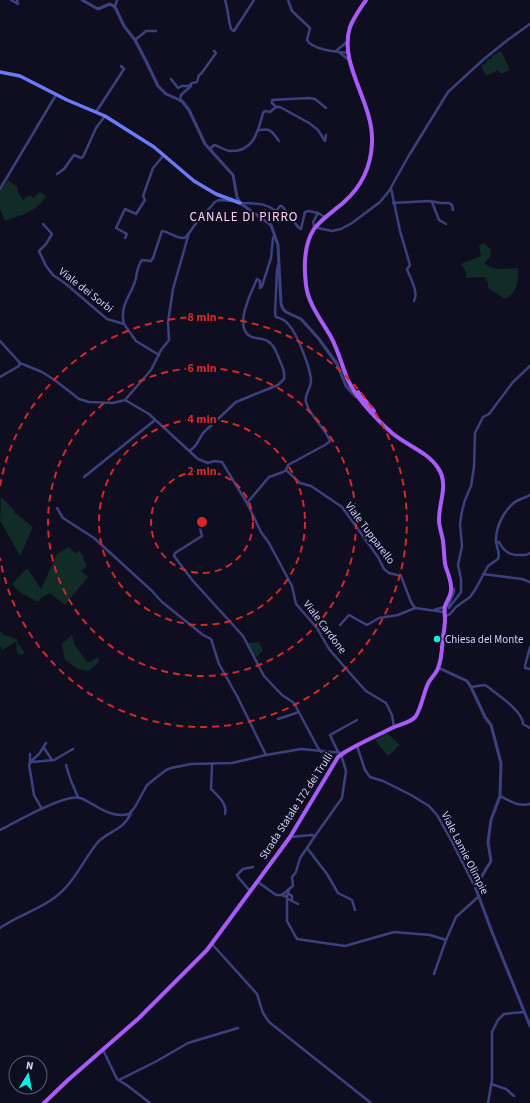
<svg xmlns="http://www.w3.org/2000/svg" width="530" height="1103" viewBox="0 0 530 1103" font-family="'Source Sans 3',sans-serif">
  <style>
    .green { fill: #112b26 }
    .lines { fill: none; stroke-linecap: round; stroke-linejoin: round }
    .minor { stroke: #3b417e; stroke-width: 2.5 }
    .tertiary { stroke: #3b417e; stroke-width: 3 }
    .secondary { stroke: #6b7af9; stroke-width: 3.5 }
    .primary { stroke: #a95bf9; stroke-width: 4 }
    .ring { fill: none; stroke: #d62828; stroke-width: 2; stroke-dasharray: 7 5 }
    .poi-dot { fill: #09f0e8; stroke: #0f0e21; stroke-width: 1.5 }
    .labels { text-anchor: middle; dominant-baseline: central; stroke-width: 4; stroke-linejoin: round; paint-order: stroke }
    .street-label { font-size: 11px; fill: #d0d1fd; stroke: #0f0e21 }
    .poi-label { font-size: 11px; fill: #d0d1fd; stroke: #0f0e21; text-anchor: start }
    .quarter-label { font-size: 13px; letter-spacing: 1px; fill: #fdd2f3; stroke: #0f0e21 }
    .centre { fill: #d62828; stroke: #0f0e21; stroke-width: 2 }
    .ring-label { font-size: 12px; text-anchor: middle; font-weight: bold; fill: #d62828; stroke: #0f0e21; stroke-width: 4; stroke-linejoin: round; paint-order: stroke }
  </style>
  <rect width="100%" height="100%" fill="#0f0e21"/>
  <g class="green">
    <path d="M501,51L510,70L501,74L498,70L486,76L481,65L487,63L486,61L492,58V56Z"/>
    <path d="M8,180L18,188L17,190L23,200L30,195L33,198L40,192L46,196C37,212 21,215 5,221L0,209V191Z"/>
    <path d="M483,243L491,249L490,257L484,263C495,272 505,268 518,268C520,279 516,295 504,299C500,294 493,292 488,288V283L484,277L466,278V272L461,264L481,256L479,246Z"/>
    <path d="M1,497L15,511L14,512L33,527L20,556L1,522H0Z"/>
    <path d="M69,547L75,553L79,551L84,557L83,559L87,566L81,571L88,577L65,605L50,593L41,598L38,602L21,593L12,584L27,568L41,589L58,552L59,553Z"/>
    <path d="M0,631L4,635L17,639V642L25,653L21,655C14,653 18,647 16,642L2,650L0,646Z"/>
    <path d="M72,635L74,644L87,662H90L98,657L99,660L97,664L88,671L78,669L65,660L62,644Z"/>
    <path d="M259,642L263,651L256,657L247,643Z"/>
    <path d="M387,733L400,745L388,756L375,740Z"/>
  </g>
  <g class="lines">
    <g class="minor">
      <path d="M11,0L18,4L17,0"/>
      <path d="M225,0C228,9 228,19 231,29L234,31L254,0"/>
      <path d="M288,0L292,11L310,28L307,40C312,50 338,52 348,53"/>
      <path d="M115,6L117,0"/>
      <path d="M135,40L146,31H156"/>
      <path d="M336,51L348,41"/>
      <path d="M340,53L349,60"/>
      <path d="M171,79L178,88L182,86H191L181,95L180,101"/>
      <path d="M189,86L192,83L197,82L199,75L201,74L216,53L214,51"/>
      <path d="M276,107L272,103V100L309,98L315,99L326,108"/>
      <path d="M96,112L124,69L121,66"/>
      <path d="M260,130C272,128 272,132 279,141"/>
      <path d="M210,149L214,145C219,146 224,150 229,151C254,153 258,131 263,113L265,111L270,112L276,107H280L309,123L318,130L325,141L326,135"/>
      <path d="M57,174L64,169L74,155L81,158L83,157L96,128L105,116"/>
      <path d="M391,188L400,231L410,265L407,269C410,278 419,292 414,301"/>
      <path d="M0,189L56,95"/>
      <path d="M432,202L439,220L446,224"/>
      <path d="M241,203C256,204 264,202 276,211L280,206H282L298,227L301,229L305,212L309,211L318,213"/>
      <path d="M393,203L429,201L441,203H449L452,205L453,210"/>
      <path d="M43,224L52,234L46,244L39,251L46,266L53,275L66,284L107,319L124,324L136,341L159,355"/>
      <path d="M314,226L313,222L318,213L325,217"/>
      <path d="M318,228L332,231L341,229L352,223L380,202L389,191L408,157L448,92L484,59L509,39L530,24"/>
      <path d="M125,238L127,234L116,228L125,209L136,214L145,200L143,196L153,168L164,155"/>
      <path d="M124,324C119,304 132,295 136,278C137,271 138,265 142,260L151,261L153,258L162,231C170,232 176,239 185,238L188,234"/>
      <path d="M0,341L20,363L42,372L56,381L79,399L89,402L113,403L125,400"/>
      <path d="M0,377L19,366L20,363"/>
      <path d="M125,400L149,414L198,459L208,463L214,461L222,462L247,503L261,532L269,543L292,586L296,604L317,628L329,649L356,680L366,691L386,703L392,715L394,727"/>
      <path d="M125,400L151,370L161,350L169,340L168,322L173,289L189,233L197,222L215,202L219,200L232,201"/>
      <path d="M190,451L196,445L203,433L236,402L278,385L284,379C285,372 283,367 280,361C276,351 273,341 262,339C258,338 253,338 250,336C233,327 252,291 257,279L260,281V288L262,286L271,258L273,238L275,235"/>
      <path d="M286,470L300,483L311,486L342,507L378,557L384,569L389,573L401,576L411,602L415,608L444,612"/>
      <path d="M84,477L155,420"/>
      <path d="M247,503L269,477L283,472L286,470L288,465L325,445L330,441C324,426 310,417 306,402C304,395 311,388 311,381C311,369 297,334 289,325C286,321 281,318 276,317L275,314L277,270L278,265"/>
      <path d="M57,508L63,518L94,538L151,590L162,602L203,635L211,639L219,664L237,696L266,755"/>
      <path d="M206,524L200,528L202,536L175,553L174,556L193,581L243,636L264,676L282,695L294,703L318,748L321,752"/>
      <path d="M496,543C495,529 503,511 515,502C519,499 525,498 530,495"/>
      <path d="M483,574L522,579L530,582"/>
      <path d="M452,588L454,589V592L448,606L449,608L461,592V579L458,565L462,546L460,524L462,511L465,500L471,486L474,467L475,433L483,417L489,414L513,382L530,366"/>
      <path d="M434,610L444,607"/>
      <path d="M445,617L450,614L456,607L470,597L475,590L488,566L498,559C501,552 495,547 497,542H499C504,552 510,555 520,555C524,555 526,556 530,553"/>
      <path d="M340,625L349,615L367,625L379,618L398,615L415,608"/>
      <path d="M530,669L525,668V666L530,647"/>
      <path d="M471,687L485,685L488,687C498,695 523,711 523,724L530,728"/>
      <path d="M278,719L299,712"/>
      <path d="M357,746L365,770L370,777L383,781L411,795L429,806L437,815L451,840L476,889"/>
      <path d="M44,748L52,760"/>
      <path d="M338,752L330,735L357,720"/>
      <path d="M30,754V762L39,754L46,743"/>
      <path d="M212,764L211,789C217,795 228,804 225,814"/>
      <path d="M66,765L71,781L78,797"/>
      <path d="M500,796C510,801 518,807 530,804"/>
      <path d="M42,809L34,795L29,764L32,762L54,760L73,749"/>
      <path d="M0,830C16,822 64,794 80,798C85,799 89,803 94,805C105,812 116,817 129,814L135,807L147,785L166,770L171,768L191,764L232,763L266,755L301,749L343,753"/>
      <path d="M315,836L307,848L327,874L338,893L352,900L355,910"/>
      <path d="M291,837L311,835L315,836L342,798L346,771L341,754"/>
      <path d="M258,882L276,895H282L287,897V921L297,939L345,946L394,932L430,935L446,940L456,917L478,897"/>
      <path d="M289,889L293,886L292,877L296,872L300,858L307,848"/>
      <path d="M250,891L238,877L237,875L243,869L253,867"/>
      <path d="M289,894L292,896V901"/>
      <path d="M282,895L289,889L287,897"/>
      <path d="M288,899L298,904"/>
      <path d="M0,928C17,916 38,910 54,898C74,884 83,860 98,842C110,830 123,831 131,813"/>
      <path d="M212,944L257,994L263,1013L269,1022L371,1103"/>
      <path d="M434,974L446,940"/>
      <path d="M103,1050L117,1079L128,1086L150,1103"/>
      <path d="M119,1080L157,1061L188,1043L238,1028"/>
      <path d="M491,1084L506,1089L514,1096"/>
      <path d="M488,1103L492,1080V1032L498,1020L504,1014L524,1012"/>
    </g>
    <g class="tertiary">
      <path d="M82,0L98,9L110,4L115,7L124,26L135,40L145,59L158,86L166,94L182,101L189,110L205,144L233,175L237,197L240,203L271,225L278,245L281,304L283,309L286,312L301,319L319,339L337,364L346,386L356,397"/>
      <path d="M439,668L467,681L471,687L485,717L491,725L501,763L500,796L491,820L488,842L491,861L477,884L476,889L492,932L530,1026"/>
    </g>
    <path class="secondary" d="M0,72L20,76L67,100L105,116L154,147L194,181L216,194L240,203"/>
    <g class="primary">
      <path d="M358,392L374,411"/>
      <path d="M44,1103L68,1080L139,1018L207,950L290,837L338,757L345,752C360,743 376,736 392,728C400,724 411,723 416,716C421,708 423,696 427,686C429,679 436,675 438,668C442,659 442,646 443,637C444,631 445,625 445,619C445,615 444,610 445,606C447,600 451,596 451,590C452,581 447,572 445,564C444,556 444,549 443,541C442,534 439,527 439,520C439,501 449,484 438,468C428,452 406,445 392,433C375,418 357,400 347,378C342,365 338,350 331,337C322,321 308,304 306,285C304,268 304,244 314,229C322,218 334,211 344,202C361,187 371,166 372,143C374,102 338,65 350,27C354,17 360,9 366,0"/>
    </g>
  </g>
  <g class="ring">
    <circle cx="202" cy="522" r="51"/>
    <circle cx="202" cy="522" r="103"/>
    <circle cx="202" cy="522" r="154"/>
    <path d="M0 486A205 205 0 1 1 0 558"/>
  </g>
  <circle class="poi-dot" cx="437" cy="639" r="4"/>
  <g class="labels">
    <g class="street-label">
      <text transform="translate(86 290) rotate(38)">Viale dei Sorbi</text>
      <text transform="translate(370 533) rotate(53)">Viale Tupparello</text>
      <text transform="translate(325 627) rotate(53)">Viale Cardone</text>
      <text transform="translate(296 806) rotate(-57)">Strada Statale 172 dei Trulli</text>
      <text transform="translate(465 853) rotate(63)">Viale Lamie Olimpie</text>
    </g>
    <g class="poi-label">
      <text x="445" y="639">Chiesa del Monte</text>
    </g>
    <g class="quarter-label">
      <text x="244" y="217">CANALE DI PIRRO</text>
    </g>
  </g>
  <circle cx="202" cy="522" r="6" class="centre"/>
  <g class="ring-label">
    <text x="202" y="321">8 min</text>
    <text x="202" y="372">6 min</text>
    <text x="202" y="423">4 min</text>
    <text x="202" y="475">2 min</text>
  </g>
  <g transform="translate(28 1075) rotate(10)"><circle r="19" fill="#0f0e21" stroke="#5c5c79"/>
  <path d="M0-3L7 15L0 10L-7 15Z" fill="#09f0e8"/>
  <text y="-6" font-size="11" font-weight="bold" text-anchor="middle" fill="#d0d1fd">N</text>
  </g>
</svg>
